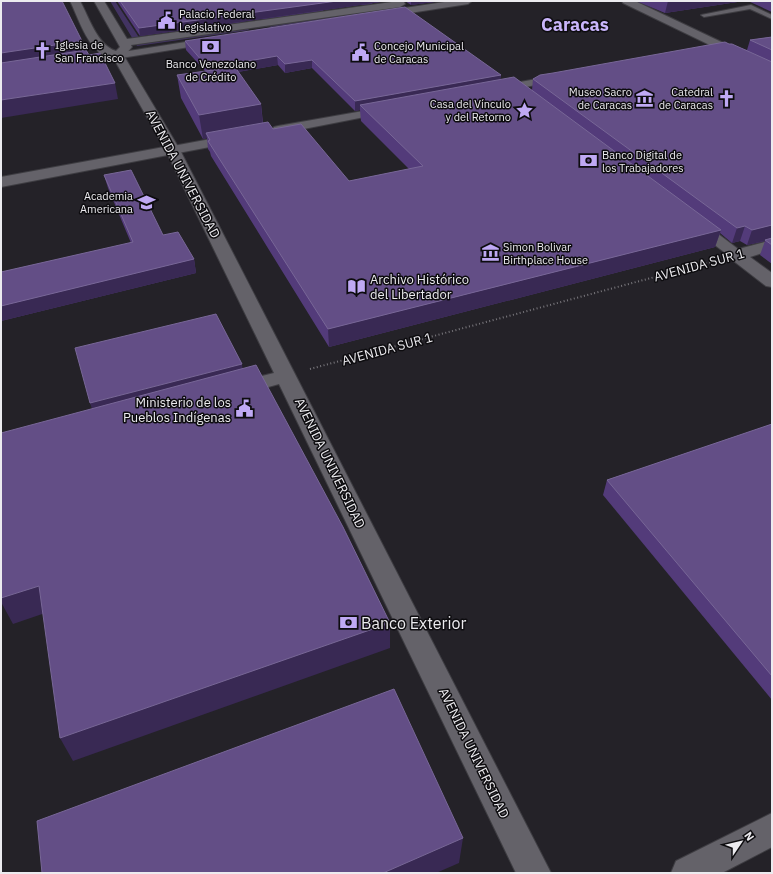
<svg xmlns="http://www.w3.org/2000/svg" width="773" height="874" viewBox="0 0 773 874" font-family="'IBM Plex Sans',sans-serif">
  <style>
    .green { fill: #423362 }
    .lines { fill: none; stroke-linecap: round; stroke-linejoin: round }
    .service-casing { stroke: #3e3d42; stroke-width: 2 }
    .pedestrian-casing { stroke: #3e3d42; stroke-width: 2 }
    .minor-casing { stroke: #3e3d42; stroke-width: 2 }
    .path { stroke: #79777c; stroke-width: 2; stroke-dasharray: 1 2.5; stroke-linecap: butt }
    .service { fill: #646269; fill-rule: evenodd }
    .pedestrian { fill: #646269; fill-rule: evenodd }
    .minor { fill: #646269; fill-rule: evenodd }
    .wall { fill: #533b7a; fill-rule: evenodd }
    .shaded-wall { fill: #392954 }
    .building { fill: #634e86; stroke: #786797 }
    .labels { text-anchor: middle; dominant-baseline: central; stroke-width: 3; stroke-linejoin: round; paint-order: stroke }
    .far-poi-label { font-size: 11px; fill: #ecebef; stroke: #0d0c0f; text-anchor: start }
    .street-label { font-size: 13px; fill: #ecebef; stroke: #0d0c0f }
    .poi-label { font-size: 13px; fill: #ecebef; stroke: #0d0c0f; text-anchor: start }
    .near-poi-label { font-size: 16px; fill: #ecebef; stroke: #0d0c0f; text-anchor: start }
    .far-town-label { font-size: 18px; font-weight: bold; fill: #c9b5fb; stroke: #0d0c0f }
  </style>
  <rect width="100%" height="100%" fill="#242228"/>
  <g class="green">
    <path d="M110,1H115L140,39L176,33L170,25L236,16L249,30L137,46Z"/>
    <path d="M357,1H369L382,11L271,27L257,13L315,4L325,12L363,6Z"/>
  </g>
  <g class="lines">
    <defs>
      <path id="service" d="M751,5L772,15V19L750,9L704,17L701,15Z"/>
      <g id="pedestrian">
        <path d="M451,1H472L468,4L384,17L379,14L384,11Z"/>
        <path d="M211,38L216,41L214,43L78,65L73,62L78,59Z"/>
        <path d="M558,75L562,76L563,78L562,80L498,92L493,89L498,86Z"/>
        <path d="M386,107L390,108L392,110L390,112L278,134L274,133L272,130L274,127L278,126Z"/>
        <path d="M232,135L236,136L238,139L236,142L173,154L169,153L167,150L169,147L173,146Z"/>
        <path d="M696,220L701,221L742,252L744,255L742,258L737,259L732,258L691,227L689,224L691,221Z"/>
      </g>
      <g id="minor">
        <path d="M70,1H80C89,17 97,45 116,51L120,47L94,1H104L127,39L399,1L404,2L405,4L400,7L131,45L132,47L124,56L180,150L551,873H516L279,384L236,396L229,394L226,389L229,384L274,373L168,155L1,187V177L164,147L114,59C110,56 104,56 100,53C85,41 78,17 70,1Z"/>
        <path d="M622,1H635L772,66V75L623,3Z"/>
        <path d="M772,240V250L750,257L772,273V287L766,286L731,259L728,255L731,251Z"/>
        <path d="M772,813V847L722,873H671L676,861Z"/>
      </g>
    </defs>
    <use href="#service" class="service-casing"/>
    <use href="#pedestrian" class="pedestrian-casing"/>
    <use href="#minor" class="minor-casing"/>
    <path class="path" d="M310,369L711,262"/>
    <use href="#service" class="service"/>
    <use href="#pedestrian" class="pedestrian"/>
    <use href="#minor" class="minor"/>
  </g>
  <g class="wall">
    <path d="M117,1H388L140,36Z"/>
    <path d="M405,1H442L411,5Z"/>
    <path d="M636,1H744L665,13Z"/>
    <path d="M748,1H772V12Z"/>
    <path d="M772,37V264L760,255L765,241L747,245L740,241L732,243L720,233L715,247L329,347L211,156L210,152L208,149L207,138L203,139L181,98L177,75L205,71L186,50L185,41L501,75L500,79L532,90L533,79L729,44L747,50L750,40ZM278,65L285,73L312,68L355,111L360,110L361,121L409,169L349,181L263,123L261,104L238,72Z"/>
    <path d="M104,175L163,235L194,259L196,273L1,321V272L131,243L108,188Z"/>
    <path d="M772,424V700L603,495L607,480Z"/>
  </g>
  <g class="shaded-wall">
    <path d="M337,1H388L140,36L139,28Z"/>
    <path d="M411,1H442L411,5Z"/>
    <path d="M668,1H744L665,13Z"/>
    <path d="M82,41L86,56L1,69V53Z"/>
    <path d="M277,56L278,65L209,77L208,68Z"/>
    <path d="M312,60V68L285,73V64Z"/>
    <path d="M501,75L500,84L360,105V110L355,111V101Z"/>
    <path d="M115,83L118,99L1,118V100Z"/>
    <path d="M261,104L263,128L206,133L207,138L203,139L199,115Z"/>
    <path d="M772,225V239L747,245L752,230Z"/>
    <path d="M745,226L740,241L732,243L737,228Z"/>
    <path d="M721,230L715,247L329,347L328,329Z"/>
    <path d="M194,259L196,273L1,321V306Z"/>
    <path d="M242,364L244,379L95,418L90,403Z"/>
    <path d="M39,586L51,611L13,624L1,602V598Z"/>
    <path d="M390,623V648L73,761L60,738Z"/>
    <path d="M463,838L459,863L436,873H383Z"/>
  </g>
  <g class="building">
    <path d="M1,1H62L82,41L1,53Z"/>
    <path d="M120,1H337L139,28Z"/>
    <path d="M405,7L501,75L355,101L312,60L285,64L277,56L208,68L185,41Z"/>
    <path d="M772,37V50L750,40Z"/>
    <path d="M725,42L729,44H732L772,62V225L752,230L745,226L737,228L533,79L540,75L553,73Z"/>
    <path d="M86,50L89,55L100,53L115,83L1,100V63Z"/>
    <path d="M235,67L261,104L199,115L177,75Z"/>
    <path d="M514,77L721,230L328,329L208,141L210,140L206,133L268,122L273,129L301,124L349,181L423,166L360,105Z"/>
    <path d="M131,170L163,235L178,232L194,259L1,306V272L133,242L104,175Z"/>
    <path d="M772,238V245L765,240Z"/>
    <path d="M216,314L242,364L90,403L75,348Z"/>
    <path d="M256,365L343,527L390,623L60,738L39,586L1,598V433Z"/>
    <path d="M772,424V676L607,480Z"/>
    <path d="M394,689L463,838L383,873H42L37,821Z"/>
  </g>
  <defs>
    <symbol id="civic-bare" viewBox="-9 -9 18 18"><path d="M-.6-6.5H3V-4.5H.6V-3L4-1V1h2V6H-6V1h2V-1L-.6-3ZM-1.2 2.5V6h2.4V2.5Z" fill="#bfa9f4" stroke="#0d0c0f" stroke-width="2.5" paint-order="stroke"/></symbol>
    <symbol id="bank-bare" viewBox="-9 -9 18 18"><path d="M-6-4H6V4H-6ZM0-2.3a2.3 2.3 0 1 0 0 4.6a2.3 2.3 0 1 0 0-4.6Z" fill="#bfa9f4" stroke="#0d0c0f" stroke-width="2.5" paint-order="stroke"/></symbol>
    <symbol id="church-bare" viewBox="-9 -9 18 18"><path d="M-1.2-6h2.4v3.5h3.3v2.4h-3.3V6h-2.4V-.1h-3.3v-2.4h3.3Z" fill="#bfa9f4" stroke="#0d0c0f" stroke-width="2.5" paint-order="stroke"/></symbol>
    <symbol id="museum-bare" viewBox="-9 -9 18 18"><path d="M0-6L6-3V-2H-6V-3ZM-5-1h2V3h-2ZM-1-1h2V3h-2ZM3-1h2V3H3ZM-6 4H6V6H-6Z" fill="#bfa9f4" stroke="#0d0c0f" stroke-width="2.5" paint-order="stroke"/></symbol>
    <symbol id="sight-bare" viewBox="-9 -9 18 18"><path d="M0-6L1.8-2.2L6-1.7L2.9 1.2L3.7 5.4L0 3.3L-3.7 5.4L-2.9 1.2L-6-1.7L-1.8-2.2Z" fill="#bfa9f4" stroke="#0d0c0f" stroke-width="2.5" paint-order="stroke"/></symbol>
    <symbol id="university-bare" viewBox="-9 -9 18 18"><path d="M0-5L7-2L0 1L-7-2ZM-4 1L0 2.5L4 1V4Q0 6-4 4Z" fill="#bfa9f4" stroke="#0d0c0f" stroke-width="2.5" paint-order="stroke"/></symbol>
    <symbol id="library-bare" viewBox="-9 -9 18 18"><path d="M-6-4Q-3-5.5-.7-3.5V5Q-3 3-6 4ZM6-4Q3-5.5 .7-3.5V5Q3 3 6 4Z" fill="#bfa9f4" stroke="#0d0c0f" stroke-width="2.5" paint-order="stroke"/></symbol>
  </defs>
  <g fill-rule="evenodd">
    <use href="#civic-bare" x="154" y="8" width="25" height="25"/>
    <use href="#bank-bare" x="198" y="34" width="25" height="25"/>
    <use href="#church-bare" x="30" y="38" width="25" height="25"/>
    <use href="#civic-bare" x="348" y="40" width="25" height="25"/>
    <use href="#museum-bare" x="632" y="86" width="25" height="25"/>
    <use href="#church-bare" x="714" y="86" width="25" height="25"/>
    <use href="#sight-bare" x="512" y="98" width="25" height="25"/>
    <use href="#bank-bare" x="576" y="148" width="25" height="25"/>
    <use href="#university-bare" x="134" y="190" width="25" height="25"/>
    <use href="#museum-bare" x="478" y="240" width="25" height="25"/>
    <use href="#library-bare" x="344" y="274" width="25" height="25"/>
    <use href="#civic-bare" x="232" y="396" width="25" height="25"/>
    <use href="#bank-bare" x="336" y="610" width="25" height="25"/>
  </g>
  <g class="labels">
    <g class="far-poi-label">
      <text x="179" y="14">Palacio Federal<tspan x="179" dy="13">Legislativo</tspan></text>
      <text x="55" y="45">Iglesia de<tspan x="55" dy="13">San Francisco</tspan></text>
      <text x="374" y="46">Concejo Municipal<tspan x="374" dy="13">de Caracas</tspan></text>
      <text x="211" y="64" text-anchor="middle">Banco Venezolano<tspan x="211" dy="13">de Crédito</tspan></text>
      <text x="632" y="92" text-anchor="end">Museo Sacro<tspan x="632" dy="13">de Caracas</tspan></text>
      <text x="713" y="92" text-anchor="end">Catedral<tspan x="713" dy="13">de Caracas</tspan></text>
      <text x="511" y="104" text-anchor="end">Casa del Vínculo<tspan x="511" dy="13">y del Retorno</tspan></text>
      <text x="602" y="155">Banco Digital de<tspan x="602" dy="13">los Trabajadores</tspan></text>
      <text x="133" y="196" text-anchor="end">Academia<tspan x="133" dy="13">Americana</tspan></text>
      <text x="503" y="247">Simon Bolivar<tspan x="503" dy="13">Birthplace House</tspan></text>
    </g>
    <g class="street-label">
      <text transform="translate(183 174) rotate(62)">AVENIDA UNIVERSIDAD</text>
      <text transform="translate(699 265) rotate(-15)">AVENIDA SUR 1</text>
      <text transform="translate(387 349) rotate(-15)">AVENIDA SUR 1</text>
      <text transform="translate(330 463) rotate(64)">AVENIDA UNIVERSIDAD</text>
      <text transform="translate(474 753) rotate(64)">AVENIDA UNIVERSIDAD</text>
    </g>
    <g class="poi-label">
      <text x="370" y="279">Archivo Histórico<tspan x="370" dy="15">del Libertador</tspan></text>
      <text x="231" y="402" text-anchor="end">Ministerio de los<tspan x="231" dy="15">Pueblos Indígenas</tspan></text>
    </g>
    <g class="near-poi-label">
      <text x="361" y="623">Banco Exterior</text>
    </g>
    <g class="far-town-label">
      <text x="575" y="24">Caracas</text>
    </g>
  </g>
  <rect width="773" height="874" fill="none" stroke="#ecebef" stroke-width="4"/>
  <g transform="translate(741 842) rotate(55)" stroke="#0d0c0f" stroke-width="3" paint-order="stroke">
  <path d="M0-3L7 15L0 10L-7 15Z" fill="#ecebef"/>
  <text y="-6" font-size="11" font-weight="bold" text-anchor="middle" fill="#ecebef">N</text>
  </g>
</svg>
